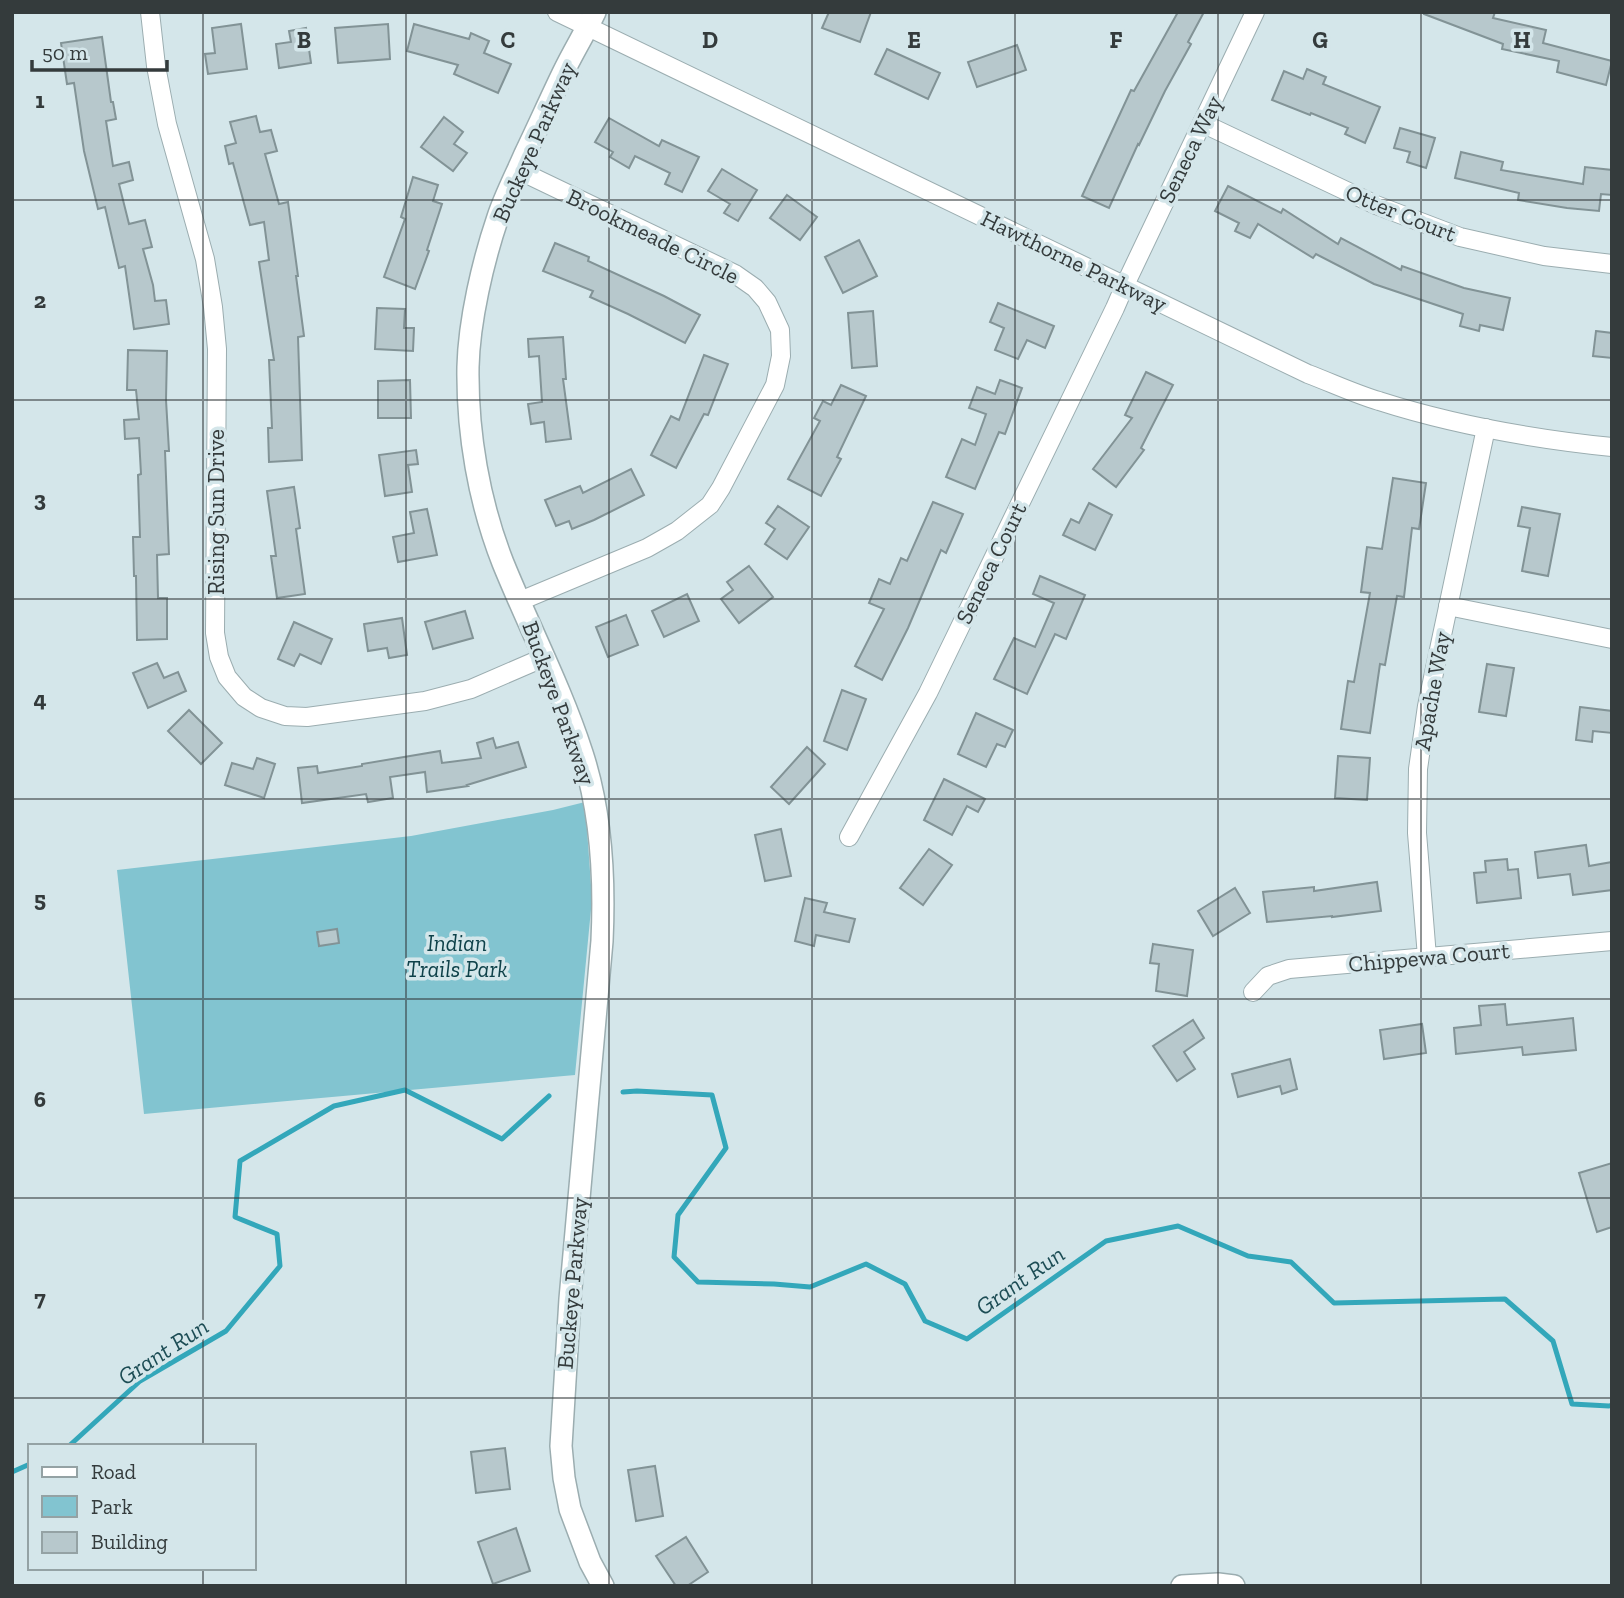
<svg xmlns="http://www.w3.org/2000/svg" width="1624" height="1598" viewBox="0 0 1624 1598" font-family="'Zilla Slab',serif">
  <style>
    .green { fill: #82c4d0 }
    .lines { fill: none; stroke-linecap: round; stroke-linejoin: round }
    .stream { stroke: #33a7ba; stroke-width: 5 }
    .building { fill: #b7c8cc; stroke: #829396; stroke-width: 2 }
    .minor-casing { stroke: #9badb0; stroke-width: 20 }
    .tertiary-casing { stroke: #9badb0; stroke-width: 24 }
    .minor { stroke: #fff; stroke-width: 18 }
    .tertiary { stroke: #fff; stroke-width: 21 }
    .grid { fill: none; stroke: #343b3c; stroke-width: 2; stroke-opacity: 0.55 }
    .labels { text-anchor: middle; dominant-baseline: central; stroke-width: 7; stroke-linejoin: round; paint-order: stroke }
    .street-label { font-size: 23px; fill: #343b3c; stroke: #d4e6ea }
    .park-label { font-size: 23px; font-style: italic; fill: #0e4149; stroke: #d4e6ea }
    .water-label { font-size: 24px; font-style: italic; fill: #1d4d55; stroke: #d4e6ea }
    .grid-label { font-size: 23px; text-anchor: middle; font-weight: bold; fill: #343b3c; stroke: #d4e6ea; stroke-width: 7; stroke-linejoin: round; paint-order: stroke }
  </style>
  <rect width="100%" height="100%" fill="#d4e6ea"/>
  <path class="green" d="M585,802L592,899L575,1075L144,1114L117,870L411,836L553,810Z"/>
  <g class="lines">
    <g class="stream">
      <path d="M623,1092L637,1091L712,1095L726,1148L678,1215L674,1257L698,1282L774,1284L810,1287L866,1264L905,1284L925,1321L967,1339L1106,1241L1178,1226L1248,1256L1291,1262L1334,1303L1505,1299L1553,1341L1572,1404L1609,1406L1612,1405"/>
      <path d="M69,1446L140,1381L226,1331L280,1266L277,1234L235,1217L240,1161L334,1106L405,1090L502,1139L549,1096"/>
      <path d="M12,1472L30,1464"/>
    </g>
  </g>
  <g class="building">
    <path d="M829,12H871L860,42L822,28Z"/>
    <path d="M1178,12H1204L1188,42L1191,44L1165,91L1139,145L1138,144L1109,208L1082,196L1131,90L1134,91Z"/>
    <path d="M1424,12H1495L1493,18L1546,30L1543,43L1612,61L1606,85L1557,72L1559,61L1502,49L1503,44L1424,14Z"/>
    <path d="M241,24L247,69L208,74L205,54L215,53L212,28Z"/>
    <path d="M388,24L390,59L338,63L335,28Z"/>
    <path d="M414,24L469,39L471,33L489,41L484,53L511,64L498,93L454,74L458,65L407,51Z"/>
    <path d="M306,28L311,63L279,68L276,44L291,42L289,31Z"/>
    <path d="M102,37L111,102H113L116,119L106,121L113,166L129,162L133,180L119,184L129,224L145,220L152,247L143,249L153,285L155,301L166,300L169,324L134,329L125,266L119,268L105,207L98,209L84,151L74,83L67,84L61,43Z"/>
    <path d="M1017,45L1026,70L977,87L968,62Z"/>
    <path d="M887,49L940,73L928,99L875,74Z"/>
    <path d="M1307,69L1326,77L1323,84L1380,107L1365,143L1345,134L1348,128L1311,113L1310,115L1272,100L1284,71L1303,79Z"/>
    <path d="M256,116L260,132L271,130L277,151L265,154L279,204L288,202L298,276H296L304,336L298,337L302,460L269,462L268,428H272L269,360H274L259,262L269,260L264,222L250,225L233,163L229,164L225,146L236,143L230,122Z"/>
    <path d="M444,117L463,132L454,144L467,153L453,171L421,147Z"/>
    <path d="M609,118L659,146L662,140L699,157L682,192L665,184L670,173L635,156L629,168L610,157L613,152L595,142Z"/>
    <path d="M1400,128L1435,138L1426,168L1407,162L1410,152L1394,148Z"/>
    <path d="M1461,152L1503,162L1501,170L1583,184L1585,167L1612,170V195L1601,194L1599,211L1567,208L1518,200L1519,193L1455,178Z"/>
    <path d="M722,169L757,190L738,221L724,213L730,204L708,191Z"/>
    <path d="M413,177L438,185L433,201L442,204L427,250L429,251L415,289L384,277L405,219L401,217Z"/>
    <path d="M1228,186L1281,213L1283,209L1338,244L1341,238L1401,270L1402,266L1464,288L1510,298L1503,330L1480,325L1479,331L1460,326L1463,314L1374,284L1316,254L1313,258L1258,224L1250,238L1235,231L1239,223L1215,211Z"/>
    <path d="M787,195L817,217L800,240L770,218Z"/>
    <path d="M859,240L877,276L843,293L825,257Z"/>
    <path d="M555,243L589,257L588,261L664,296L700,315L685,343L628,314L590,297L593,291L543,271Z"/>
    <path d="M998,303L1054,326L1045,348L1027,340L1018,359L995,350L1004,328L990,322Z"/>
    <path d="M377,308L405,309L404,328H414L413,351L375,349Z"/>
    <path d="M873,311L877,366L852,368L848,313Z"/>
    <path d="M1596,331L1612,333V358L1593,356Z"/>
    <path d="M563,337L566,379H563L571,439L546,442L544,422L531,424L528,404L542,402L539,356L529,357L528,339Z"/>
    <path d="M128,350L167,351L166,400L169,451H165L169,554L157,555L158,598H167V639L137,640L136,576H134L133,537H140L138,475L141,474L139,438L125,439L124,420L139,419L136,390H127Z"/>
    <path d="M704,355L728,364L708,415L704,414L676,468L651,455L671,416L679,420Z"/>
    <path d="M1146,372L1173,385L1141,448L1144,450L1116,487L1093,469L1132,418L1125,415Z"/>
    <path d="M410,380L411,418H378V381Z"/>
    <path d="M1000,380L1022,388L1005,434L999,432L975,489L946,477L962,439L975,445L986,414L969,408L977,387L995,394Z"/>
    <path d="M841,385L866,396L837,457L841,459L821,496L788,479L820,421L814,418L823,401L831,405Z"/>
    <path d="M416,450L418,464L408,465L412,492L385,496L379,455Z"/>
    <path d="M631,469L644,495L594,520L572,529L569,521L556,526L545,500L580,486L583,493Z"/>
    <path d="M1393,478L1426,483L1419,529L1412,528L1404,597L1397,596L1385,665L1380,664L1370,733L1341,729L1348,681L1354,682L1370,593L1361,592L1367,547L1382,549Z"/>
    <path d="M294,487L300,528L296,529L305,594L277,598L271,556H276L267,491Z"/>
    <path d="M933,502L963,514L946,553L941,550L908,628L882,680L855,666L884,609L869,603L879,579L890,584L901,558L907,561Z"/>
    <path d="M1089,503L1112,515L1095,550L1063,535L1071,519L1079,523Z"/>
    <path d="M778,506L809,527L787,559L765,544L775,529L766,523Z"/>
    <path d="M1522,507L1560,514L1548,576L1522,571L1530,528L1518,526Z"/>
    <path d="M427,509L437,555L398,562L393,537L414,533L410,512Z"/>
    <path d="M749,566L773,597L739,623L721,599L733,590L727,582Z"/>
    <path d="M1040,576L1085,595L1066,639L1055,634L1027,694L994,679L1014,638L1035,647L1054,603L1033,594Z"/>
    <path d="M687,594L699,621L664,637L652,611Z"/>
    <path d="M465,611L473,638L433,649L425,622Z"/>
    <path d="M626,615L638,645L608,657L596,627Z"/>
    <path d="M402,618L407,655L389,658L387,648L368,651L364,624Z"/>
    <path d="M294,622L332,639L321,664L300,654L294,666L278,659Z"/>
    <path d="M157,663L164,678L178,672L186,691L148,708L133,673Z"/>
    <path d="M1487,664L1514,668L1506,716L1479,712Z"/>
    <path d="M842,690L866,699L847,750L824,741Z"/>
    <path d="M1580,707L1612,711V733L1593,731L1592,742L1576,740Z"/>
    <path d="M189,710L222,743L201,764L168,731Z"/>
    <path d="M976,713L1013,730L1005,747L997,744L986,767L958,754Z"/>
    <path d="M493,738L496,748L518,742L526,767L467,785L468,786L427,792L425,772L390,777L393,798L368,802L366,794L302,803L298,768L317,766L318,773L362,766V764L440,751L442,763L481,758L477,743Z"/>
    <path d="M807,747L825,764L789,804L771,787Z"/>
    <path d="M1338,756L1370,758L1367,800L1335,798Z"/>
    <path d="M257,758L275,764L264,798L225,785L232,763L253,769Z"/>
    <path d="M944,779L985,799L978,812L967,806L952,835L924,820Z"/>
    <path d="M781,829L791,876L765,881L755,835Z"/>
    <path d="M1586,845L1589,866L1612,862V890L1573,895L1570,874L1538,878L1535,852Z"/>
    <path d="M929,849L952,865L923,905L900,888Z"/>
    <path d="M1507,859L1508,870L1518,869L1521,898L1477,903L1474,873L1486,872L1485,861Z"/>
    <path d="M1377,882L1381,911L1332,917V916L1267,922L1263,892L1314,887V891Z"/>
    <path d="M1235,888L1250,913L1213,936L1198,911Z"/>
    <path d="M805,898L827,903L824,912L855,919L849,942L816,935L814,946L795,941Z"/>
    <path d="M337,929L339,943L319,946L317,932Z"/>
    <path d="M1153,944L1193,950L1187,996L1156,991L1159,964L1150,963Z"/>
    <path d="M1505,1004L1507,1025L1573,1018L1576,1050L1523,1055L1522,1047L1456,1054L1454,1028L1481,1025L1479,1006Z"/>
    <path d="M1193,1020L1204,1038L1184,1052L1195,1069L1177,1081L1153,1046Z"/>
    <path d="M1422,1024L1426,1053L1384,1059L1380,1030Z"/>
    <path d="M1290,1059L1297,1089L1282,1094L1280,1086L1238,1097L1232,1074Z"/>
    <path d="M1612,1163V1227L1597,1232L1579,1173Z"/>
    <path d="M505,1448L510,1489L476,1493L471,1452Z"/>
    <path d="M655,1466L663,1516L636,1521L628,1470Z"/>
    <path d="M516,1528L530,1571L493,1584L478,1542Z"/>
    <path d="M686,1537L708,1572L687,1586H676L656,1556Z"/>
  </g>
  <g class="lines">
    <defs>
      <g id="minor">
        <path d="M150,12L156,66L167,124L205,259L213,307L217,349L215,633L219,657L227,677L244,697L261,708L285,716L307,717L425,701L471,689L545,657"/>
        <path d="M557,12L1308,374C1332,383 1355,394 1379,401C1454,425 1534,439 1612,447"/>
        <path d="M1202,123L1376,205L1460,237L1544,256L1612,264"/>
        <path d="M518,170L735,274L755,288L767,302L780,330L781,356L775,385L721,488L710,505L696,516L677,531L647,548L520,601"/>
        <path d="M1448,606L1612,639"/>
        <path d="M849,837L928,693L1115,308L1125,285L1255,12"/>
        <path d="M1427,957L1417,833L1418,769L1427,706L1486,428"/>
        <path d="M1253,992L1268,976L1289,969L1612,941"/>
      </g>
      <g id="tertiary">
        <path d="M595,12C585,33 573,52 563,73C550,100 538,127 525,154C516,175 505,196 498,217C483,261 469,321 468,367C467,433 479,502 503,563C529,627 561,688 582,753C602,814 605,878 602,941L570,1299L561,1446L564,1478L570,1509L590,1562L603,1586"/>
        <path d="M1182,1586L1218,1584L1234,1586"/>
      </g>
    </defs>
    <use href="#minor" class="minor-casing"/>
    <use href="#tertiary" class="tertiary-casing"/>
    <use href="#minor" class="minor"/>
    <use href="#tertiary" class="tertiary"/>
  </g>
  <path class="grid" d="M203,12V1446M406,12V1586M609,12V1586M812,12V1586M1015,12V1586M1218,12V1586M1421,12V1586M12,200H1612M12,400H1612M12,599H1612M12,799H1612M12,999H1612M12,1198H1612M12,1398H1612M203,1568V1586"/>
  <g class="labels">
    <g class="street-label">
      <text transform="translate(534 142) rotate(-66)">Buckeye Parkway</text>
      <text transform="translate(1190 149) rotate(-64)">Seneca Way</text>
      <text transform="translate(1401 213) rotate(22)">Otter Court</text>
      <text transform="translate(653 236) rotate(26)">Brookmeade Circle</text>
      <text transform="translate(1074 261) rotate(26)">Hawthorne Parkway</text>
      <text transform="translate(216 512) rotate(-90)">Rising Sun Drive</text>
      <text transform="translate(991 563) rotate(-64)">Seneca Court</text>
      <text transform="translate(1432 691) rotate(-80)">Apache Way</text>
      <text transform="translate(559 703) rotate(70)">Buckeye Parkway</text>
      <text transform="translate(1429 957) rotate(-5)">Chippewa Court</text>
      <text transform="translate(572 1283) rotate(-85)">Buckeye Parkway</text>
    </g>
    <g class="park-label">
      <text x="457" y="943">Indian<tspan x="457" dy="26">Trails Park</tspan></text>
    </g>
    <g class="water-label">
      <text transform="translate(1020 1280) rotate(-35)">Grant Run</text>
      <text transform="translate(163 1351) rotate(-33)">Grant Run</text>
    </g>
  </g>
  <g class="grid-label">
    <text x="304" y="48">B</text>
    <text x="508" y="48">C</text>
    <text x="710" y="48">D</text>
    <text x="914" y="48">E</text>
    <text x="1116" y="48">F</text>
    <text x="1320" y="48">G</text>
    <text x="1522" y="48">H</text>
    <text x="40" y="108">1</text>
    <text x="40" y="308">2</text>
    <text x="40" y="507">3</text>
    <text x="40" y="707">4</text>
    <text x="40" y="907">5</text>
    <text x="40" y="1107">6</text>
    <text x="40" y="1306">7</text>
  </g>
  <rect width="1624" height="1598" fill="none" stroke="#343b3c" stroke-width="28"/>
  <rect x="28" y="1444" width="228" height="126" fill="#d4e6ea" stroke="#94a2a4" stroke-width="2"/>
  <rect x="42" y="1467" width="35" height="10" fill="#ffffff" stroke="#94a2a4" stroke-width="2"/>
  <text x="91" y="1479" font-size="21" fill="#343b3c">Road</text>
  <rect x="42" y="1496" width="35" height="21" fill="#82c4d0" stroke="#94a2a4" stroke-width="2"/>
  <text x="91" y="1514" font-size="21" fill="#343b3c">Park</text>
  <rect x="42" y="1532" width="35" height="21" fill="#b7c8cc" stroke="#94a2a4" stroke-width="2"/>
  <text x="91" y="1549" font-size="21" fill="#343b3c">Building</text>
  <path d="M32 60v10h135v-10" fill="none" stroke="#343b3c" stroke-width="3.5"/>
  <text x="42" y="60" font-size="21" fill="#343b3c" stroke="#d4e6ea" stroke-width="5" paint-order="stroke">50 m</text>
</svg>
